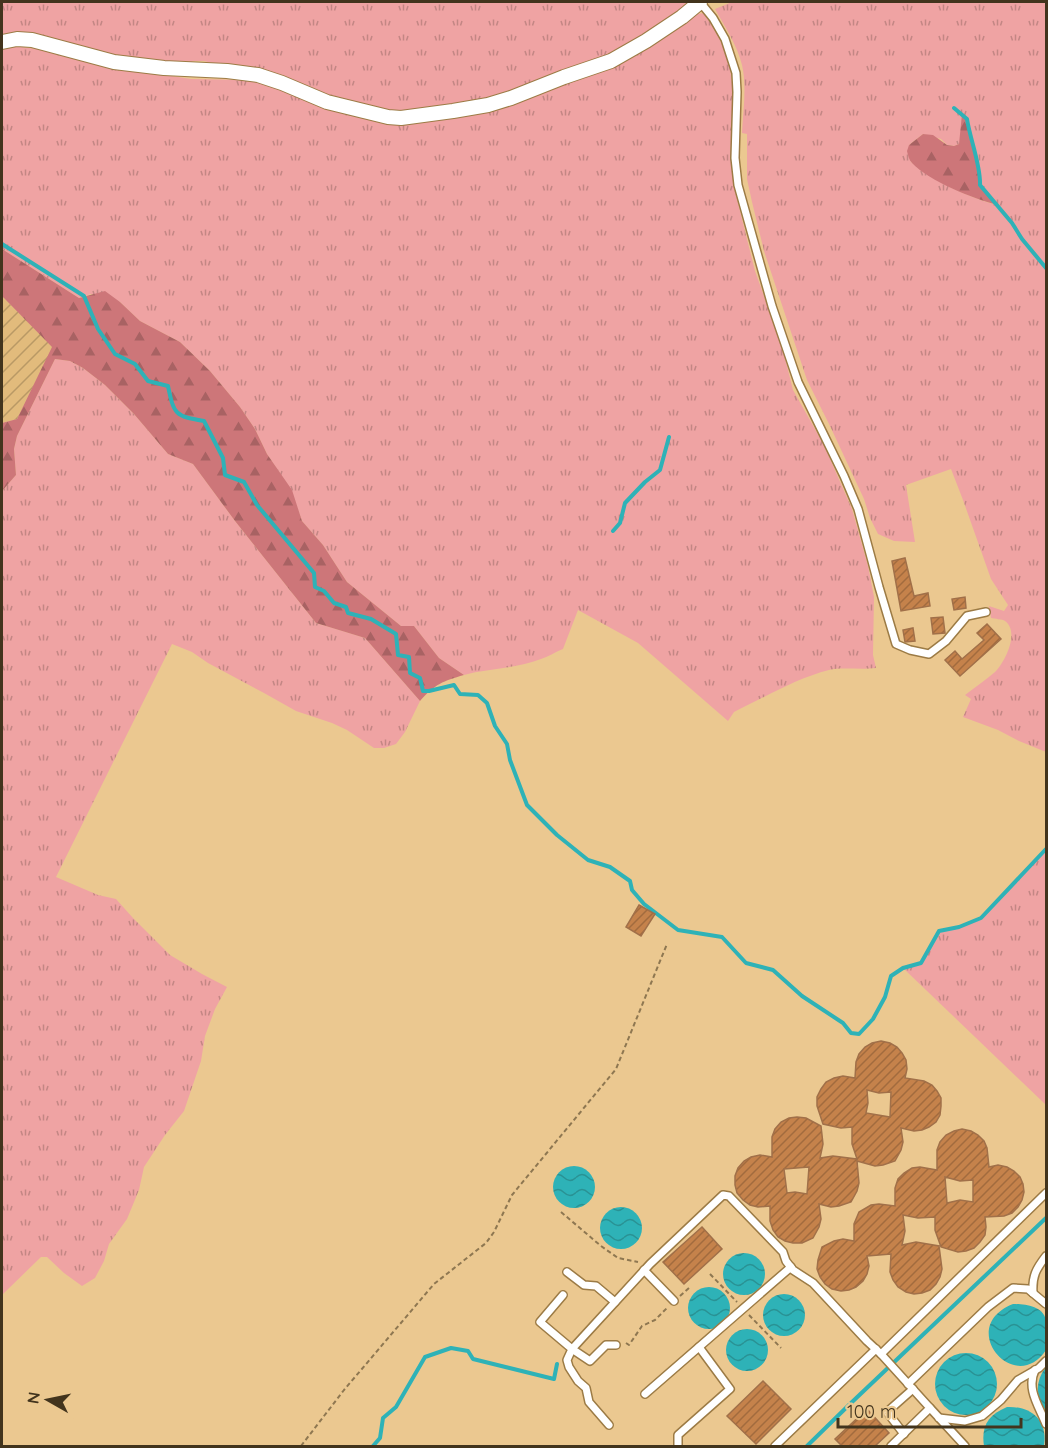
<svg xmlns="http://www.w3.org/2000/svg" width="1048" height="1448" viewBox="0 0 1048 1448" font-family="Quicksand,sans-serif">
  <style>
    .industrial { fill: url(#industrial-furrows) }
    .grass { fill: url(#grass-tufts); fill-rule: evenodd }
    .forest { fill: url(#forest-firs) }
    .water { fill: url(#water-waves) }
    .lines { fill: none; stroke-linecap: round; stroke-linejoin: round }
    .stream { stroke: #2eb2b7; stroke-width: 4 }
    .building { fill: url(#building-hatch); stroke: #a17049; stroke-width: 1.5; fill-rule: evenodd }
    .service-casing { stroke: #9c7b45; stroke-width: 10 }
    .minor-casing { stroke: #9c7b45; stroke-width: 16 }
    .path { stroke: #8e7751; stroke-width: 2; stroke-dasharray: 4.5 3; stroke-linecap: butt }
    .service { stroke: #fff; stroke-width: 7 }
    .minor { stroke: #fff; stroke-width: 14 }
  </style>
  <defs>
    <pattern id="industrial-furrows" width="10" height="10" patternUnits="userSpaceOnUse" patternTransform="scale(1.5)"><rect width="10" height="10" fill="#e2bb7c"/><path d="M-1 1l2-2M0 10L10 0M9 11l2-2" fill="none" stroke="#b99965"/></pattern>
    <pattern id="grass-tufts" width="24" height="20" patternUnits="userSpaceOnUse" patternTransform="scale(1.5)"><rect width="24" height="20" fill="#efa3a3"/><path d="M3 7l-1-3M5 7V3M7 7l1-3M15 17l-1-3M17 17v-4M19 17l1-3" fill="none" stroke="#c38684"/></pattern>
    <pattern id="forest-firs" width="22" height="20" patternUnits="userSpaceOnUse" patternTransform="scale(1.5)"><rect width="22" height="20" fill="#cd7679"/><path d="M5 1l3.5 6h-7zM16 11l3.5 6h-7z" fill="#a86263"/></pattern>
    <pattern id="water-waves" width="16" height="10" patternUnits="userSpaceOnUse" patternTransform="scale(1.5)"><rect width="16" height="10" fill="#2eb2b7"/><path d="M0 5q4-4 8 0t8 0" fill="none" stroke="#299294"/></pattern>
    <pattern id="building-hatch" width="6" height="6" patternUnits="userSpaceOnUse" patternTransform="scale(1.5)"><rect width="6" height="6" fill="#c5824b"/><path d="M-1 1l2-2M0 6l6-6M5 7l2-2" fill="none" stroke="#a26b3e"/></pattern>
  </defs>
  <rect width="100%" height="100%" fill="#ebc890"/>
  <path class="industrial" d="M2,296L53,347L17,419L2,423Z"/>
  <g class="grass">
    <path d="M2,2H691L674,16L609,54L506,96L396,114L204,61H194L181,65L106,56L2,36Z"/>
    <path d="M732,2H1046V752L1019,741L998,730L963,717L971,699L965,695C975,687 986,680 995,672C1005,662 1020,632 1005,621C1002,619 995,619 991,618L989,606L1004,611L1008,605L991,579L963,500L951,469L906,485L915,542L894,541L878,534L870,518L864,499L830,426L807,380L764,251L752,202L747,179V134L742,133C743,111 747,87 742,65C737,45 725,27 715,9ZM967,119C970,139 981,166 980,185L996,205C966,196 935,182 911,162L909,145L923,134L941,139L947,145L954,146L959,144Z"/>
    <path d="M705,13L717,33L729,61L734,98L731,138L732,167L735,191L755,271L782,346L793,390L824,445L852,509L868,566L874,597L873,655L876,668C862,670 840,667 829,670C797,678 763,698 734,712L728,721L638,643L578,610L563,649C555,652 548,657 541,659C516,669 489,668 464,675L439,658L414,626H401L347,582L323,545L302,521L291,490L267,454L255,429L240,407L210,371L180,342L140,321L120,302L91,294L79,298L2,249V49L15,46L51,51L106,66L191,79L247,80L273,85L289,94L316,104L350,115L384,124H414L466,116L517,101L695,14Z"/>
    <path d="M55,359L70,361L83,368L105,385L134,414L168,454L193,464L235,521L316,623L365,638L420,701L405,732L396,744L384,748H374L347,730L332,723L296,711L264,693L208,663L192,652L172,644L56,877L98,895L116,899L133,918L170,955L202,974L227,987L215,1009L205,1036L201,1061L184,1111L165,1135L144,1167L139,1190L127,1219L109,1244L104,1261L95,1278L82,1286L64,1273L47,1257H41L2,1295V491L16,475L14,449L17,436Z"/>
    <path d="M1046,849V1105L903,968L921,963L939,931L959,927L981,918Z"/>
  </g>
  <g class="forest">
    <path d="M962,114L967,119C970,139 981,165 980,185L997,205C973,198 930,182 912,163C909,160 908,155 907,151L909,145L923,134L933,135L947,145L954,146L959,144Z"/>
    <path d="M2,249L79,298L105,291L120,302L140,321L180,342L210,371L240,407L255,429L267,454L292,490L302,521L323,545L347,582L401,626H414L439,658L464,675C443,681 435,684 420,701L365,638L316,623L235,521L193,464L168,454L134,414L105,385L83,368L70,361L55,359L17,436L14,449L16,475L2,491V423L17,419L52,347L2,296Z"/>
  </g>
  <g class="water">
    <circle cx="574" cy="1187" r="21"/>
    <circle cx="621" cy="1228" r="21"/>
    <circle cx="744" cy="1274" r="21"/>
    <circle cx="709" cy="1308" r="21"/>
    <circle cx="784" cy="1315" r="21"/>
    <path d="M1013,1304C1025,1304 1043,1306 1046,1320C1048,1327 1047,1342 1046,1350C1015,1397 955,1327 1013,1304Z"/>
    <circle cx="747" cy="1350" r="21"/>
    <circle cx="966" cy="1384" r="31"/>
    <path d="M1046,1367V1411C1035,1397 1035,1381 1046,1367Z"/>
    <path d="M1007,1407C1032,1406 1048,1421 1044,1446H984C981,1426 988,1415 1007,1407Z"/>
  </g>
  <g class="lines">
    <g class="stream">
      <path d="M954,108L967,119C970,139 981,166 980,185L1012,223L1022,239L1046,268"/>
      <path d="M2,244L84,296L98,329L115,354L135,364L148,381L168,386C174,415 175,416 204,421L223,458L225,475L244,482L257,505L314,573L315,587L324,591L334,603L346,607L348,613L371,619L396,634L398,655L409,657L410,673L420,678L423,691H429L454,685L460,694L478,695L487,703L495,726L507,744L510,760L527,805L557,835L588,860L610,867L630,881L632,890L644,904L678,930L722,937L746,963L773,970L802,996L843,1023L851,1033L859,1034L873,1019L885,997L891,976L903,968L921,963L939,931L959,927L981,918L1046,849"/>
      <path d="M613,531L620,523L625,503L645,482L660,470L669,437"/>
      <path d="M373,1446L380,1438L383,1418L396,1407L425,1357L451,1348L468,1351L473,1359L554,1379L557,1364"/>
      <path d="M807,1446L851,1403L1046,1218"/>
    </g>
  </g>
  <g class="building">
    <path d="M905,558L914,596L928,593L930,606L901,611L892,561Z"/>
    <path d="M965,597L966,608L954,610L952,599Z"/>
    <path d="M943,617L945,633L933,634L931,618Z"/>
    <path d="M987,624L1001,639L960,676L945,660L955,651L962,659L984,640L977,633Z"/>
    <path d="M913,628L915,641L905,642L903,630Z"/>
    <path d="M639,905L655,914L641,936L626,927Z"/>
    <path d="M881,1041L890,1043L897,1047L902,1053L906,1060L907,1069L905,1078L924,1081L932,1085L937,1091L941,1098V1106L940,1115L936,1122L929,1127L922,1130L914,1131L901,1128L903,1142L901,1150L895,1161L883,1165L875,1166L857,1161L859,1183L857,1191L851,1202L839,1206L831,1207L819,1204L821,1219L819,1227L813,1238L802,1243H793L785,1241L778,1237L773,1230L770,1221V1206L758,1207L750,1205L743,1200L737,1193L735,1185V1176L738,1168L744,1161L751,1157L760,1155L772,1157V1137L775,1129L781,1122L789,1118L797,1117L806,1118L821,1126L823,1144L820,1158L833,1156L857,1159L852,1144V1127L841,1128L823,1124L817,1106V1097L821,1089L826,1082L834,1078L843,1076L855,1078L856,1062L859,1054L865,1047L872,1043ZM867,1090L879,1093L891,1092L890,1117L866,1113L868,1103ZM809,1167L807,1194L795,1192L787,1193L784,1169Z"/>
    <path d="M962,1129L971,1131L978,1135L984,1141L987,1148L989,1167L998,1165L1007,1167L1014,1171L1020,1177L1023,1184L1024,1192L1022,1200L1018,1207L1012,1213L1004,1216L985,1217L986,1227L985,1235L980,1242L974,1248L966,1251L958,1252L941,1247L935,1230V1217L918,1218L903,1215L905,1231L902,1245L916,1242L939,1246L942,1269L940,1277L936,1284L930,1290L922,1293L914,1294L906,1292L898,1287L893,1280L890,1272L891,1254L867,1256L869,1266L867,1274L863,1281L856,1287L849,1290L841,1291L832,1289L825,1284L820,1277L817,1269L818,1260L822,1247L834,1241L843,1239L854,1241V1224L859,1212L871,1205L879,1204L895,1206V1188L898,1179L904,1173L912,1168L920,1167L937,1170V1150L940,1142L946,1135L954,1131ZM945,1177L960,1181L973,1180V1202L960,1200L947,1203Z"/>
    <path d="M702,1227L722,1249L684,1284L663,1262Z"/>
    <path d="M763,1381L791,1409L756,1444L727,1416Z"/>
    <path d="M867,1409L889,1433L875,1446H842L835,1439Z"/>
  </g>
  <g class="lines">
    <defs>
      <g id="service">
        <path d="M700,2L713,18L725,39L736,73L737,92L735,158L738,185L772,306L798,382L844,476L858,509L879,587L896,644L910,650L929,654L946,641L967,616L986,612"/>
        <path d="M644,1270L674,1301"/>
        <path d="M567,1272L584,1285L596,1286L615,1302"/>
        <path d="M1033,1293C1032,1276 1036,1269 1046,1256"/>
        <path d="M563,1295L540,1322L572,1349L567,1360L569,1367L578,1381L586,1388L589,1402L609,1425"/>
        <path d="M616,1345H606L590,1361L572,1349L650,1264L723,1195L729,1196L783,1252L786,1261L793,1270L813,1283L867,1341L881,1354L930,1408L891,1446"/>
        <path d="M881,1354L1046,1193"/>
        <path d="M1035,1370C1026,1389 1039,1406 1046,1424"/>
        <path d="M908,1384L988,1307L1013,1288L1028,1289L1046,1304"/>
        <path d="M645,1394L791,1267"/>
        <path d="M930,1408L965,1446"/>
        <path d="M939,1418L965,1421L982,1416L1001,1400L1018,1380L1039,1368L1046,1361"/>
        <path d="M904,1434L887,1412L913,1389"/>
        <path d="M678,1446V1435L730,1389L699,1347"/>
        <path d="M775,1446L876,1349"/>
      </g>
      <path id="minor" d="M2,42L17,39L32,40L114,62L164,68L227,71L258,75L282,83L327,102L388,117L401,118L453,111L488,105L511,98L564,77L611,61L646,41L682,17L700,2"/>
    </defs>
    <use href="#service" class="service-casing"/>
    <use href="#minor" class="minor-casing"/>
    <g class="path">
      <path d="M561,1212L601,1246L618,1258L638,1262"/>
      <path d="M710,1274L737,1302"/>
      <path d="M680,1296L689,1288"/>
      <path d="M749,1315L781,1348"/>
      <path d="M626,1343L629,1345L642,1326L655,1320L667,1308"/>
      <path d="M301,1446L344,1390L434,1284L486,1243L494,1232L512,1195L616,1069L667,944"/>
    </g>
    <use href="#service" class="service"/>
    <use href="#minor" class="minor"/>
  </g>
  <rect width="1048" height="1448" fill="none" stroke="#42341d" stroke-width="6"/>
  <g transform="translate(48 1400) rotate(279)" stroke="#ebc890" stroke-width="4.5" paint-order="stroke">
  <path d="M0-4.5L10 22L0 15L-10 22Z" fill="#42341d"/>
  <text y="-9" font-size="16" font-weight="bold" text-anchor="middle" fill="#42341d">N</text>
  </g>
  <path d="M838 1418v9h183v-9" fill="none" stroke="#42341d" stroke-width="3"/>
  <text x="847" y="1418" font-size="18" fill="#42341d" stroke="#ebc890" stroke-width="4.5" paint-order="stroke">100 m</text>
</svg>
